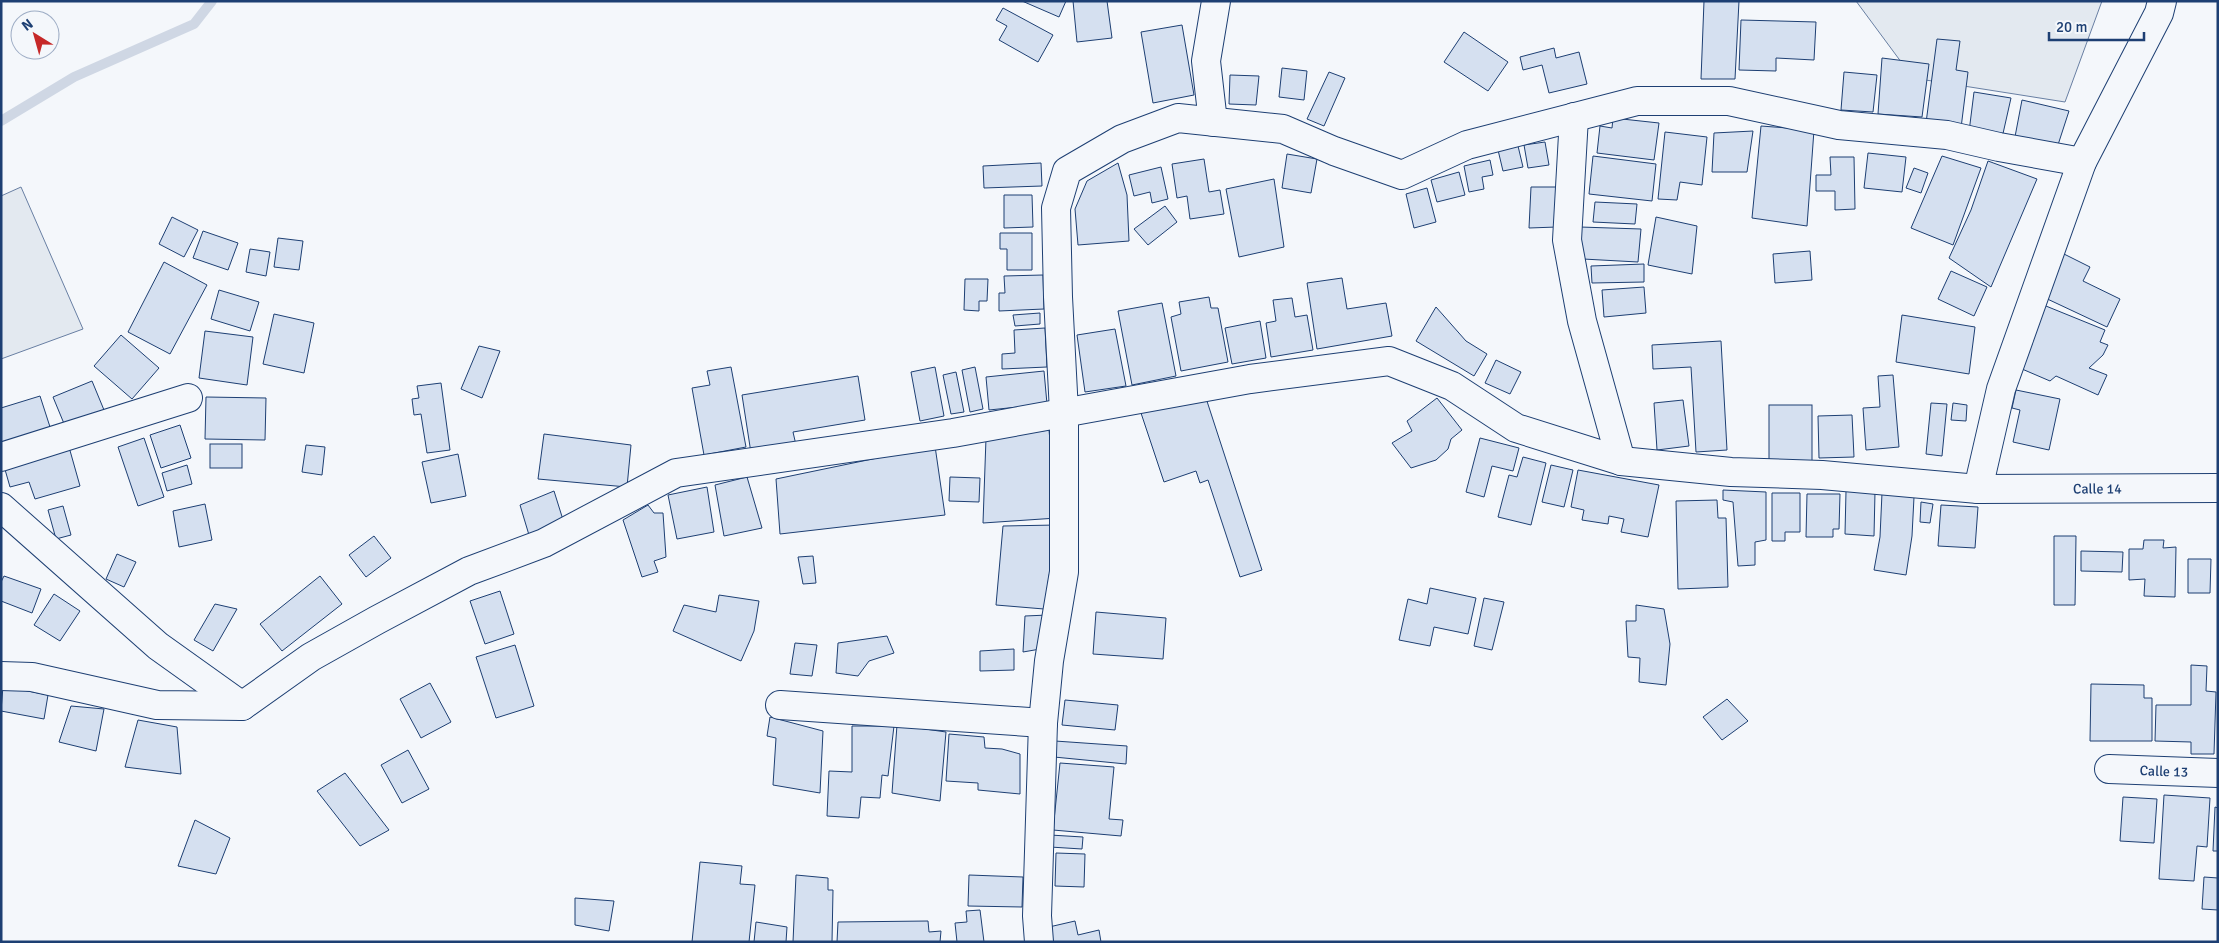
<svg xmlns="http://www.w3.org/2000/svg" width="2219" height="943" viewBox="0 0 2219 943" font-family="Signika,sans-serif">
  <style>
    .green { fill: #e3e9f0; stroke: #687fa3 }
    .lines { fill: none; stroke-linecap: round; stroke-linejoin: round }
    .stream { stroke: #cfd7e4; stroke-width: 10 }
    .building { fill: #d5e0f0; stroke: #1d3f73 }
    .street-casing { stroke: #1d3f73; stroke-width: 30 }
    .street { stroke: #f4f7fb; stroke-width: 28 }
    .labels { text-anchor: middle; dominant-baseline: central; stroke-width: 4; stroke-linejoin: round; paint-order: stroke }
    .street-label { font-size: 14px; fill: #1d3f73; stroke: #f4f7fb }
  </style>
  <rect width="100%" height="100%" fill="#f4f7fb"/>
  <g class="green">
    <path d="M1856,1H2102L2065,102L1913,78Z"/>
    <path d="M21,187L83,329L1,359V196Z"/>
  </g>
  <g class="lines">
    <path class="stream" d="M1,121L74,77L194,24L212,1"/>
  </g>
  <g class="building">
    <path d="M1022,1H1066L1059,17Z"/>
    <path d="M1073,1H1107L1112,38L1077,42Z"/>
    <path d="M1704,1H1739L1735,79H1701Z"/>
    <path d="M1003,8L1053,35L1038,62L999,40L1007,26L996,20Z"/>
    <path d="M1741,20L1816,22L1814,60L1776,58V71L1739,70Z"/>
    <path d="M1182,25L1194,95L1153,103L1141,32Z"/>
    <path d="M1464,32L1508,62L1488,91L1444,62Z"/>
    <path d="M1937,39L1960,41L1956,70L1968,72L1961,128L1926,123Z"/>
    <path d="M1554,48L1556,58L1579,52L1587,84L1549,93L1542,65L1523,70L1520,57Z"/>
    <path d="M1882,58L1929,64L1922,117L1878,114Z"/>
    <path d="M1282,68L1307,71L1304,100L1279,97Z"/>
    <path d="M1329,72L1345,78L1324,126L1307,119Z"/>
    <path d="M1844,72L1877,75L1873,112L1841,110Z"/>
    <path d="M1230,75L1259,76L1256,105L1229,104Z"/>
    <path d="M1974,92L2011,98L2002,138L1969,132Z"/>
    <path d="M2022,100L2069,111L2056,151L2014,142Z"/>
    <path d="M1613,118L1659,123L1654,160L1597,153L1600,126L1612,128Z"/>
    <path d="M1761,126L1814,130L1807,226L1752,218Z"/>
    <path d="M1753,131L1747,172H1712L1714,133Z"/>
    <path d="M1665,132L1707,137L1702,185L1680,182L1677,200L1658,199Z"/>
    <path d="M1545,142L1549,165L1528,168L1524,145Z"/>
    <path d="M1518,146L1523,167L1503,171L1498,150Z"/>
    <path d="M1868,153L1906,157L1902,192L1864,188Z"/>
    <path d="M1287,154L1317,159L1311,193L1282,188Z"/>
    <path d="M1593,156L1656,164L1652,201L1589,194Z"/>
    <path d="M1942,156L1981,168L1953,245L1911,228Z"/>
    <path d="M1830,157H1854L1855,209L1835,210V191H1816V175H1831Z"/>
    <path d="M1204,159L1209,192L1220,190L1224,214L1190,219L1187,196L1177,198L1172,164Z"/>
    <path d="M1490,160L1493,175L1482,177L1484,189L1469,192L1464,166Z"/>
    <path d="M1988,161L2037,179L1991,287L1949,258L1971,210Z"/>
    <path d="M1041,163L1042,186L984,188L983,166Z"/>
    <path d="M1118,163L1127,195L1129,241L1078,245L1075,209L1087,181Z"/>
    <path d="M1161,167L1168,199L1152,203L1150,192L1134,196L1129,175Z"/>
    <path d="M1914,168L1928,173L1921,193L1906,188Z"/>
    <path d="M1459,172L1465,195L1437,202L1431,180Z"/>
    <path d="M1274,179L1284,247L1239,257L1226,189Z"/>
    <path d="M1531,187H1557V227L1529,228Z"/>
    <path d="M1427,188L1436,222L1414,228L1406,194Z"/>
    <path d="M1004,195H1032L1033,227L1004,228Z"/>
    <path d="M1595,202L1637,204L1635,224L1593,222Z"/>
    <path d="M1165,206L1177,222L1148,245L1134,229Z"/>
    <path d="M172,217L198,230L184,257L159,244Z"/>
    <path d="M1656,217L1697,226L1692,274L1648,265Z"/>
    <path d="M1580,227L1641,229L1638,262L1583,259Z"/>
    <path d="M203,231L238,243L228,270L193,258Z"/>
    <path d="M1000,233H1032V270H1007V249H1000Z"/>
    <path d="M278,238L303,241L299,270L274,267Z"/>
    <path d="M250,249L270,252L266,276L246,272Z"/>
    <path d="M1810,251L1812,280L1775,283L1773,254Z"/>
    <path d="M2062,253L2090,267L2083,281L2120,299L2107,327L2041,296Z"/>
    <path d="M164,262L207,285L170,354L128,332Z"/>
    <path d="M1644,264V282L1592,283L1591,266Z"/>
    <path d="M1951,271L1987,287L1974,316L1938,299Z"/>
    <path d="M1043,275L1044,309L999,311V293H1005L1004,276Z"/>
    <path d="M1342,278L1347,309L1386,303L1392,336L1317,349L1307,283Z"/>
    <path d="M965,279H988L987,301H979V311L964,310Z"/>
    <path d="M1644,287L1646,313L1604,317L1602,290Z"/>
    <path d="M219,290L259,302L250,331L211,319Z"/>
    <path d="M1209,297L1211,308H1218L1228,362L1181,371L1171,317L1181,314L1179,302Z"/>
    <path d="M1292,298L1295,317L1307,315L1313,350L1271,357L1266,323L1276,321L1273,300Z"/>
    <path d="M1162,303L1176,376L1132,385L1118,311Z"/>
    <path d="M2041,304L2105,330L2100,342L2108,345L2103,355L2089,368L2107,375L2098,395L2056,376L2050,381L2015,366Z"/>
    <path d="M1436,307L1466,341L1487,354L1474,376L1416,341Z"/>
    <path d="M1040,313V324L1015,326L1013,315Z"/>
    <path d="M274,314L314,323L304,373L263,364Z"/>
    <path d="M1902,315L1975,327L1969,374L1896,362Z"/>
    <path d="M1260,321L1266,358L1232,364L1225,328Z"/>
    <path d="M1045,328L1047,367L1002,369V354L1015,353L1014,330Z"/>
    <path d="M1115,329L1126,386L1085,392L1077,335Z"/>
    <path d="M205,331L253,337L247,385L199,378Z"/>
    <path d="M121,335L159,368L132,399L94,366Z"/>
    <path d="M1721,341L1727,450L1696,452L1691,367L1653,369L1652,345Z"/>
    <path d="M479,346L500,351L482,398L461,389Z"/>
    <path d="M1496,360L1521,372L1510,394L1485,383Z"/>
    <path d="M731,367L746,447L704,455L692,388L710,385L707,371Z"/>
    <path d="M935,367L944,416L920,421L911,372Z"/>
    <path d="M975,367L983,409L970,412L962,370Z"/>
    <path d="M1044,371L1047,404L989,410L986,377Z"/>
    <path d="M956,372L964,412L951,414L943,375Z"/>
    <path d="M1893,375L1899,447L1866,450L1863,408L1880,407L1878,376Z"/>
    <path d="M858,376L865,420L793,432L796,445L751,453L742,395Z"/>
    <path d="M92,381L104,410L65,426L53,397Z"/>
    <path d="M441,383L450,450L427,453L421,414L414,415L412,399L419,398L417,386Z"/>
    <path d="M2016,390L2060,399L2049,450L2013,442L2020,410L2012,408Z"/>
    <path d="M1204,392L1262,570L1240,577L1208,480L1200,483L1196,471L1164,482L1141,413Z"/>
    <path d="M40,396L51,430L1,447V408Z"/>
    <path d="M206,397L266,398L265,440L205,439Z"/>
    <path d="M1437,398L1462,430L1451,439L1448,449L1436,460L1411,468L1392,443L1412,431L1407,421Z"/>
    <path d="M1683,400L1689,446L1657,450L1654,403Z"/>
    <path d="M1931,403L1947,404L1942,456L1926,454Z"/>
    <path d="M1953,403L1967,405L1966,421L1951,420Z"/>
    <rect x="1769" y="405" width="43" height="57"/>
    <path d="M1852,415L1854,457L1819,458L1818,416Z"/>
    <path d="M180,425L191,458L161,468L150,435Z"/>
    <path d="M1049,430L1057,518L983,523L986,438Z"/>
    <path d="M544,434L631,445L627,487L538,479Z"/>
    <path d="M144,438L164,497L138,506L118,447Z"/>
    <path d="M1480,438L1519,448L1513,471L1492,466L1484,497L1466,492Z"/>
    <rect x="210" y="444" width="32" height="24"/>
    <path d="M306,445L325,447L322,475L302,472Z"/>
    <path d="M935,446L945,515L780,534L776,479Z"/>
    <path d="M69,447L80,486L35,499L29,482L10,487L4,466Z"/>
    <path d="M458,454L466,496L431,503L422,462Z"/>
    <path d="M1523,457L1546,463L1531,525L1498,517L1509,475L1517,477Z"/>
    <path d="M187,465L192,484L167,491L162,473Z"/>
    <path d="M1551,465L1573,470L1564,507L1542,502Z"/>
    <path d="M1578,470L1659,485L1648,537L1621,532L1624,519L1609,516L1608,524L1582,520L1584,510L1571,507Z"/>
    <path d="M747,477L762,528L724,536L715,485Z"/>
    <path d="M950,477L980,478L979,502L949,501Z"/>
    <path d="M707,487L714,532L677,539L668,495Z"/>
    <path d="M1723,490L1766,492V540L1755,542V565L1738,566L1733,502L1723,500Z"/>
    <path d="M554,491L564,523L529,535L520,505Z"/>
    <path d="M1846,491L1875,492L1874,536L1845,534Z"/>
    <path d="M1772,493H1800V532H1785V541H1772Z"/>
    <path d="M1882,493L1914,497L1912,536L1906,575L1874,570L1880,537Z"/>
    <path d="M1807,494H1840L1839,529H1833V537H1806Z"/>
    <path d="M1717,500L1718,518H1726L1728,587L1678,589L1676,501Z"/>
    <path d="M1921,502L1933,504L1930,523L1920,522Z"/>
    <path d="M205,504L212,540L179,547L173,511Z"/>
    <path d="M648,505L654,513H663L666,557L654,561L658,572L642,577L623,520Z"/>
    <path d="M1941,505L1978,507L1975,548L1938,546Z"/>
    <path d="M63,506L71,535L56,539L48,510Z"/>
    <path d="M1057,525L1044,609L996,605L1003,526Z"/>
    <path d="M374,536L391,558L366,577L349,555Z"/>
    <path d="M2054,536H2076L2075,605H2054Z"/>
    <path d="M2144,540H2164L2163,548L2176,547L2175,597L2144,596L2145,579L2129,580V549H2143Z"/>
    <path d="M2081,551L2123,552L2122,572L2081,571Z"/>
    <path d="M117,554L136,562L124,587L106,579Z"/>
    <path d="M813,556L816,583L803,584L798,557Z"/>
    <path d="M2188,559H2211L2210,593H2188Z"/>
    <path d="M4,576L41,589L32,613L1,601V582Z"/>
    <path d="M320,576L342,604L282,651L260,624Z"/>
    <path d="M1430,588L1476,598L1468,634L1434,627L1430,646L1399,640L1408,599L1427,604Z"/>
    <path d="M500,591L514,634L485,644L470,601Z"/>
    <path d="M54,594L80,611L60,641L34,625Z"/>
    <path d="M719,595L759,601L754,631L741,661L673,631L684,605L716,612Z"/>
    <path d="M1484,598L1504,602L1492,650L1474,646Z"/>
    <path d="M215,604L237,609L213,651L194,640Z"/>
    <path d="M1636,605L1664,609L1670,644L1666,685L1639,682L1640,658L1628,657L1626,621H1636Z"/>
    <path d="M1096,612L1166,618L1163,659L1093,654Z"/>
    <path d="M1048,615L1046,648L1023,652L1025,616Z"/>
    <path d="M887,636L894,653L869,661L858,676L836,673L838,643Z"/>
    <path d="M795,643L817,645L812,676L790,674Z"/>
    <path d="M515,645L534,706L496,718L476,657Z"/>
    <path d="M1014,649V670L980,671V651Z"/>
    <path d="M2191,665L2207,666L2206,691L2216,692L2214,754H2191V742L2155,741L2156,705H2191Z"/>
    <path d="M430,683L451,722L421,738L400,699Z"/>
    <path d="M2091,684L2144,685V698H2152V741H2090Z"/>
    <path d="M3,686L48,695L44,719L1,711Z"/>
    <path d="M1727,699L1748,721L1722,740L1703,717Z"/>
    <path d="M1065,700L1118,705L1115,730L1062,725Z"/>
    <path d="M71,706L104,709L96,751L59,742Z"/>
    <path d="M770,717L823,731L820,793L773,785L776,738L767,736Z"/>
    <path d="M138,720L177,727L181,774L125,767Z"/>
    <path d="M897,725L946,732L940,801L892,793Z"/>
    <path d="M852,726H894L888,776L882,775L880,798L861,797L859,818L827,816L829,771L852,772Z"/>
    <path d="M949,734L984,737L985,748L1002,749L1020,754V794L978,790V783L946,781Z"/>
    <path d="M1055,741L1127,746L1126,764L1054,757Z"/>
    <path d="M408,750L429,789L402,803L381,765Z"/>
    <path d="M1060,763L1114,767L1109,819L1123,820L1121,836L1053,830Z"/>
    <path d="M345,773L389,830L360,846L317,791Z"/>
    <path d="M2164,795L2210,798L2207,847L2197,846L2194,881L2159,879Z"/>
    <path d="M2123,797L2157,799L2154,843L2120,841Z"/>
    <path d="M2215,807L2218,808V851H2213Z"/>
    <path d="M195,820L230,838L216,874L178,866Z"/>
    <path d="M1050,835L1083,837L1082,849L1050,847Z"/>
    <path d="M1056,853L1085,854L1084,887L1055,886Z"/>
    <path d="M700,862L742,866L740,884L755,885L749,942H692Z"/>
    <path d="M796,875L828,878V890H833L832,942H793Z"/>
    <path d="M969,875L1023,877L1022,907L968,906Z"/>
    <path d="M2204,877L2218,878V910L2202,909Z"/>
    <path d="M575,898L614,901L609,931L575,925Z"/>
    <path d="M980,910L984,942H957L955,923L967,922L966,911Z"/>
    <path d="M928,921L929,932L941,931L940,942H837L838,922Z"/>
    <path d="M1075,921L1078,935L1099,930L1101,942H1053L1049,927Z"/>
    <path d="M756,922L787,927L786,942H754Z"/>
  </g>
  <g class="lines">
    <defs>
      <g id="street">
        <path d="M1574,117L1567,240L1582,321L1621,461"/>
        <path d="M1213,122L1206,61L1216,1"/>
        <path d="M1,457L188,398"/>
        <path d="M1978,489L2001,389L2082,162L2159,13L2162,1"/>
        <path d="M1,507L158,646L242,706"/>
        <path id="s1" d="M1,676L32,677L157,705L242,706L311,657L377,620L469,571L544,543L676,473L953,433L1250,379L1389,361L1452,386L1516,428L1621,461L1731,472L1822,475L1978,489L2218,488"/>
        <path d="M780,705L1043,723"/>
        <path id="s2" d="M2109,769L2218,773"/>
        <path d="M1039,942L1037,916L1043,723L1049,661L1064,572V412L1058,297L1056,208L1067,171L1122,139L1178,118L1283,129L1334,151L1402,175L1467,145L1637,101H1729L1839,125L1947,135L1999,147L2082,162"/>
      </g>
    </defs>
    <use href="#street" class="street-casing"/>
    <use href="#street" class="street"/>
  </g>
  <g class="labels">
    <g class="street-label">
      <text stroke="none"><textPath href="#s1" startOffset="2192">Calle 14</textPath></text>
      <text stroke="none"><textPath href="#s2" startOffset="55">Calle 13</textPath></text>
    </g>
  </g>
  <rect width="2219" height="943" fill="none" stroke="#1d3f73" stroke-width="5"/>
  <g transform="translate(35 35) rotate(323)"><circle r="24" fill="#f4f7fb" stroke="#9eadc5"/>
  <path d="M0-4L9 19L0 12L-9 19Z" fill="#c62828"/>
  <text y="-8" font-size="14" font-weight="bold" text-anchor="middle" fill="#1d3f73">N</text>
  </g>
  <path d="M2049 32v8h95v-8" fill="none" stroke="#1d3f73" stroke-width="2.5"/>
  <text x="2056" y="32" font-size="15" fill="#1d3f73" stroke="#f4f7fb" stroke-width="4" paint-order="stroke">20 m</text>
</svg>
